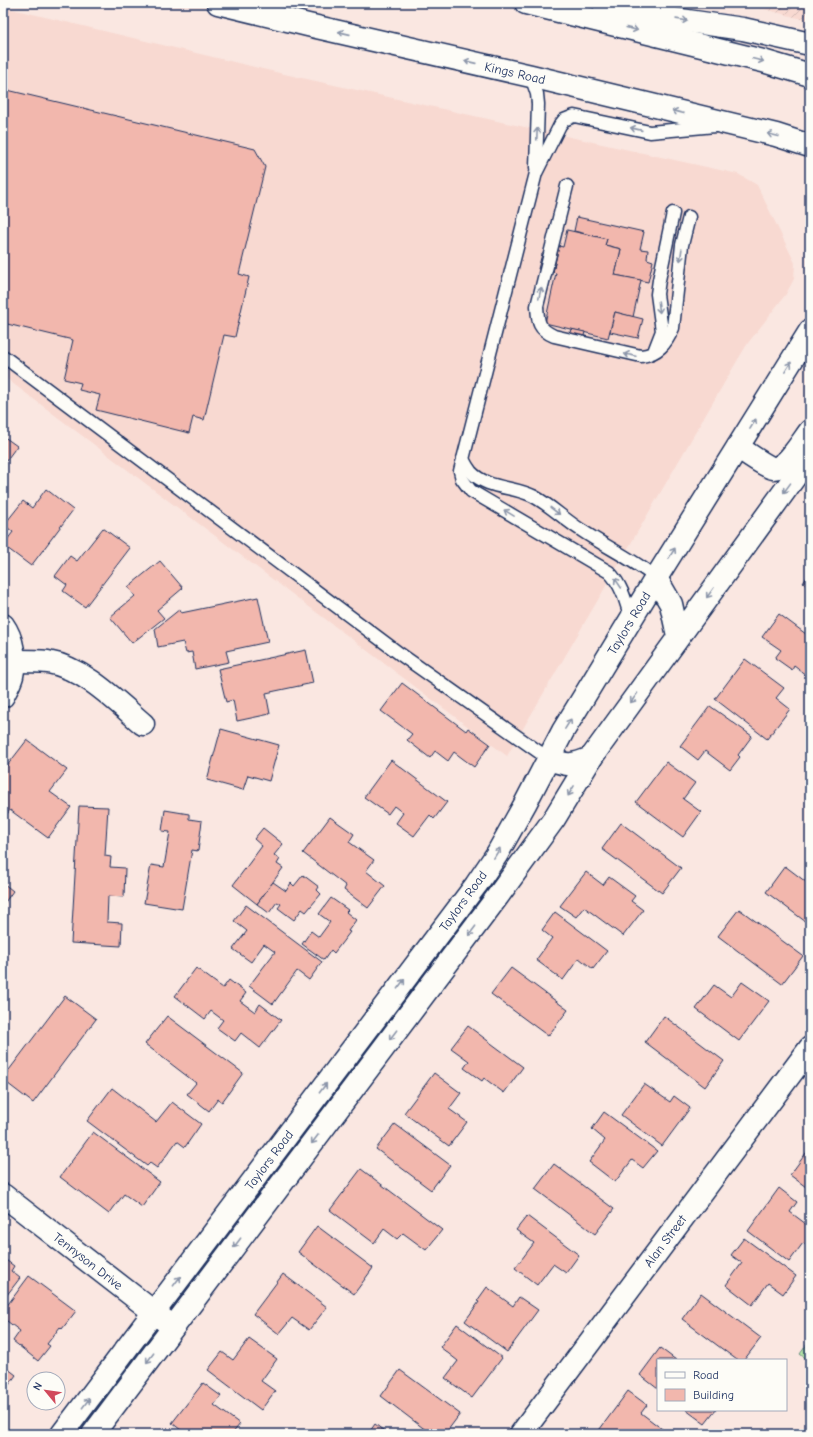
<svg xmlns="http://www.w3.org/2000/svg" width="813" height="1437" viewBox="0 0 813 1437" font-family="'Comic Neue',sans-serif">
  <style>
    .built { fill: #f8d9d1 }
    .industrial { fill: url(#industrial-furrows) }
    .park { fill: url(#park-tufts); stroke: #688a82 }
    .building { fill: #f2b7ad; stroke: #1b2f5e }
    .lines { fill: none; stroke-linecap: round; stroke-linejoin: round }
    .service-casing { stroke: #1b2f5e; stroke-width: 15 }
    .minor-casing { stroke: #1b2f5e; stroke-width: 25 }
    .secondary-casing { stroke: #1b2f5e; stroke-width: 25 }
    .primary-casing { stroke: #1b2f5e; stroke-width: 25 }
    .service { stroke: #fdfcf7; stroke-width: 12 }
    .minor { stroke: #fdfcf7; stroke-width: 22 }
    .secondary { stroke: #fdfcf7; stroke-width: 22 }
    .primary { stroke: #fdfcf7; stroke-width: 22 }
    .oneway { stroke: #8c96aa }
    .labels { text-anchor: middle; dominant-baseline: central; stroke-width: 3; stroke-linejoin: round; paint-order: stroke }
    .street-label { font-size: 13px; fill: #1b2f5e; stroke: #fdfcf7 }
  </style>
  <defs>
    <pattern id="industrial-furrows" width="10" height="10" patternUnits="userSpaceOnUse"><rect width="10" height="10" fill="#f8d9d1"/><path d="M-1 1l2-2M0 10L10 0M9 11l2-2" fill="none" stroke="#d4bbb6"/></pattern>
    <pattern id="park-tufts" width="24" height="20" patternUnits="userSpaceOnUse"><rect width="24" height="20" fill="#b5e6a6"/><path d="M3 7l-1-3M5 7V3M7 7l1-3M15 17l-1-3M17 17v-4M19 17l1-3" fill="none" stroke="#9bc691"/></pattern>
  </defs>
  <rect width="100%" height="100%" fill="#fae7e1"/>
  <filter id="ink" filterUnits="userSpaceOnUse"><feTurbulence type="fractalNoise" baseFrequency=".025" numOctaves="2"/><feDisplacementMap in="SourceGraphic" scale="8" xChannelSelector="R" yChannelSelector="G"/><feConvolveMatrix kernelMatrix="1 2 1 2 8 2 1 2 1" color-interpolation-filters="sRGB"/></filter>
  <g filter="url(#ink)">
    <path class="built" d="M3,7L284,74L738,174L757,185L795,263L794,279L786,294L748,343L737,361L507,756L3,376Z"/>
    <path class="industrial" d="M763,3H810V21L760,8Z"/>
    <path class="park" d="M810,1340V1362L800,1354Z"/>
    <g class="building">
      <path d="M3,89L255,149L265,167L239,274L249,277L235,337L224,335L204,420L193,417L189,433L96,410L100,395L79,390L81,383L64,379L73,340L3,323Z"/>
      <path d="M577,217L644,232L640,249L648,250L647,259L653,261L648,282L615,275L621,249L605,245L607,239L574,231Z"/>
      <path d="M567,230L607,239L605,245L621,249L615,275L641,280L633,317L615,312L608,338L545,323L556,273L553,272L559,246L563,247Z"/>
      <path d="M542,254L556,257L553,272L538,269Z"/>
      <path d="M615,312L643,319L638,338L610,332Z"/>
      <path d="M571,329L585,332L581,347L567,344Z"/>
      <path d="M3,436L17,446L3,465Z"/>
      <path d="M46,489L73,510L31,566L3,545L13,532L4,525L23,501L32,508Z"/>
      <path d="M103,528L130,548L85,607L63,591L67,585L55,576L70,556L77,561Z"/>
      <path d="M160,561L183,588L157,610L164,618L132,643L110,617L135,596L128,587Z"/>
      <path d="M810,573V588L803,583Z"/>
      <path d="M258,597L268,642L226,651L229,662L195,669L192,652L186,653L183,642L158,647L155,629L180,609L181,613Z"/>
      <path d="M779,614L810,637V678L794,666L792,670L775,658L781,650L762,637Z"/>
      <path d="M306,650L313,683L266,693L270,714L237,721L233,700L226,702L218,669Z"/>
      <path d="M745,659L784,688L776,698L790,709L767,739L715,699Z"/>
      <path d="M402,683L466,731L468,728L490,744L474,767L454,752L448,761L435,751L430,758L407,740L412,734L381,711Z"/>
      <path d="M710,706L752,736L738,755L740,757L730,770L705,751L698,760L680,746Z"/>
      <path d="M221,729L279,745L269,781L248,775L243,790L207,780Z"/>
      <path d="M27,740L67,770L50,792L71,807L48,838L10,810L3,819V771Z"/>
      <path d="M391,760L447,802L434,819L430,815L414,836L396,823L403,813L394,806L388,814L364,797Z"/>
      <path d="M666,762L695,783L683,799L701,812L683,837L636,802Z"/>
      <path d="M79,806L108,807L105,856L111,857L110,867L125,868L124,897L108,896L107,922L122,923L121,946L71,943Z"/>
      <path d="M165,810L189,814V819L202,821L198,851L192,850L182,909L144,903L151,865L164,867L170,832L162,831Z"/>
      <path d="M330,817L354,834L349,842L374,860L366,871L385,886L368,908L344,890L346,886L303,853Z"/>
      <path d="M621,823L681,868L662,893L602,849Z"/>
      <path d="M263,828L283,844L274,855L280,859L277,864L283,868L257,904L233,885L262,846L254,839Z"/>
      <path d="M785,866L810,885V925L766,892Z"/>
      <path d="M586,872L603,885L609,877L635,896L631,901L643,910L623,936L584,907L576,917L560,906Z"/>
      <path d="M303,875L319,887L317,890L321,894L306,912L302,909L294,920L278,908L281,904L277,902L269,913L257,904L273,882L286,891L291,883L294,886Z"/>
      <path d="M3,883L13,891L3,905Z"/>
      <path d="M331,898L348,910L346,912L356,920L348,931L350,932L334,953L331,950L324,960L302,944L311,931L319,937L330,922L319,914Z"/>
      <path d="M246,905L322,962L309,980L297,971L273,1004L249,986L275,952L264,944L251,962L233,949L247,931L234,921Z"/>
      <path d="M739,909L803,956L782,984L718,936Z"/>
      <path d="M555,912L607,951L593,969L579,958L563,980L536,960L552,938L542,930Z"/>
      <path d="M196,968L223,988L229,980L246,993L240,1001L255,1012L260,1004L281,1020L260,1048L241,1033L235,1041L217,1028L223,1020L211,1011L205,1019L175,996Z"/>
      <path d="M511,968L568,1010L548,1036L491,994Z"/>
      <path d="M742,982L769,1001L739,1041L696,1009L714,985L731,997Z"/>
      <path d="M65,996L96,1019L33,1103L3,1080V1078Z"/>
      <path d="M167,1016L243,1073L222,1102L218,1099L209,1111L187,1094L196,1083L145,1044Z"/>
      <path d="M664,1016L724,1061L705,1087L645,1042Z"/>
      <path d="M468,1026L523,1067L504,1093L484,1078L482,1081L464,1068L469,1061L451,1048Z"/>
      <path d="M434,1073L461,1093L449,1109L467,1122L449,1146L404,1113Z"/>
      <path d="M644,1084L670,1102L674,1096L690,1108L662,1146L621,1115Z"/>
      <path d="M112,1088L156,1122L172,1102L201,1124L185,1147L177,1141L157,1168L150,1163L147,1166L87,1121Z"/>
      <path d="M604,1112L657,1151L643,1168L632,1160L615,1182L589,1162L605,1140L592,1129Z"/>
      <path d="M395,1124L450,1165L431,1190L376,1149Z"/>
      <path d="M93,1132L160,1182L142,1207L124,1194L109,1214L60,1177Z"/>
      <path d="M809,1149L810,1150V1190L790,1175Z"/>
      <path d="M554,1164L614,1209L595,1234L535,1189Z"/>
      <path d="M361,1169L442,1230L426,1250L403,1233L397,1239L384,1229L374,1243L330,1210Z"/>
      <path d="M779,1188L797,1202L790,1212L810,1227V1239L806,1245L803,1243L789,1262L748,1231Z"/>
      <path d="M527,1216L579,1255L566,1273L553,1264L537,1285L515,1268L534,1243L516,1230Z"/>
      <path d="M317,1226L373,1268L354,1294L298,1252Z"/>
      <path d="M744,1238L796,1276L783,1294L768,1283L752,1305L726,1285L742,1263L731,1255Z"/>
      <path d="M3,1258L14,1266L11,1271L20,1278L3,1300Z"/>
      <path d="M283,1274L327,1307L309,1330L292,1318L279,1334L253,1314Z"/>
      <path d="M29,1276L76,1311L62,1329L60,1327L47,1344L50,1346L38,1361L13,1341L20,1331L3,1318V1311Z"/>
      <path d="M487,1287L513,1306L519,1297L538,1310L507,1352L465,1321L479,1302L477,1301Z"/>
      <path d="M701,1293L761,1338L744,1360H737L682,1319Z"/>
      <path d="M457,1324L502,1358L472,1398L445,1378L458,1361L440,1347Z"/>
      <path d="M249,1339L277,1359L261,1381L275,1391L261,1410L208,1370L222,1352L233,1360Z"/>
      <path d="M660,1348L676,1360H658V1389L640,1375Z"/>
      <path d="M3,1365L16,1375L3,1393Z"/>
      <path d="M400,1370L460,1414L445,1434H431L381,1396Z"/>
      <path d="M203,1383L221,1396L214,1405L240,1424L232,1434H186L172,1423Z"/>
      <path d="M628,1391L647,1405L641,1413L666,1432L664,1434H598L597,1433Z"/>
      <path d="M686,1410H716L705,1424Z"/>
      <path d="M375,1424L388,1434H368Z"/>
    </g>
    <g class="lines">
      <defs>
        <g id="service">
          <path d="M531,76L537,94L538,104L536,168"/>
          <path d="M567,186L537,306C538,322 538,329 554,336L641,356C658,354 666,344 673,328L682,245L689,217"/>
          <path d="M655,349L662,331L657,294L659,280L673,213"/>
          <path d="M3,356L400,654L549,759"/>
          <path d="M463,459C465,463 468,468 471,472C487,489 513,486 533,496C550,505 565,520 581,530C606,547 633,559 656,578"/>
          <path d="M631,619C626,602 622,585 609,572L471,491L462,479L460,471L536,173L560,125L564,120L574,116L650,132L715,126"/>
        </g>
        <g id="minor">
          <path d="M3,625C13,639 16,659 12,676C10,683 6,690 3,696"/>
          <path d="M14,661C25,661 37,661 48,662C84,668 116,701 143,724"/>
          <path d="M3,1195L173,1327"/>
          <path d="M521,1434L810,1048"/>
        </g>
        <g id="secondary">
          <path d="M738,447C745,452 767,467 773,468C786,469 803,440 810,431"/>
          <path d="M656,578L671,604L678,636"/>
          <path d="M549,759C568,766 571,766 591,758"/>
          <path d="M62,1434L476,885L497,854L525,804L563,731L585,695L656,578L810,331"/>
          <path d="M93,1434L495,900L554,819L591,758L810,456"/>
        </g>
        <g id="primary">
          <path d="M218,3L308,25L531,76L776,135L810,146"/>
          <path d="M526,3L763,61L810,75"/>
          <path d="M605,9L743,29L810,44"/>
        </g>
      </defs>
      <use href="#service" class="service-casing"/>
      <use href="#minor" class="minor-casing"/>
      <use href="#secondary" class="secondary-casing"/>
      <use href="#primary" class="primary-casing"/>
      <use href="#service" class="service"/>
      <use href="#minor" class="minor"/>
      <use href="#secondary" class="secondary"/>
      <use href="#primary" class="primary"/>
    </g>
    <defs><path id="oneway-shaft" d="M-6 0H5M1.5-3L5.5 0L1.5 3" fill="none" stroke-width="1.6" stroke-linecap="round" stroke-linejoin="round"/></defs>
    <g class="oneway">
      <use href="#oneway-shaft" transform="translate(682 20) rotate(8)"/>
      <use href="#oneway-shaft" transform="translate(632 29) rotate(14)"/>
      <use href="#oneway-shaft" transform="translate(344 33) rotate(-167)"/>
      <use href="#oneway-shaft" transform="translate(758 60) rotate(14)"/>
      <use href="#oneway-shaft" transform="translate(470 62) rotate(-167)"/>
      <use href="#oneway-shaft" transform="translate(678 112) rotate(-166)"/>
      <use href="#oneway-shaft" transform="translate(636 129) rotate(-167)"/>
      <use href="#oneway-shaft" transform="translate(537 134) rotate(-88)"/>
      <use href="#oneway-shaft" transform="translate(773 135) rotate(-166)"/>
      <use href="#oneway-shaft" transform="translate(681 255) rotate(98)"/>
      <use href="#oneway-shaft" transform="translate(540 293) rotate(-78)"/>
      <use href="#oneway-shaft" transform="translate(659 307) rotate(83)"/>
      <use href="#oneway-shaft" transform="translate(630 355) rotate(-168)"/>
      <use href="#oneway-shaft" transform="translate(788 367) rotate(-58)"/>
      <use href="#oneway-shaft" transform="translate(753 424) rotate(-59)"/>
      <use href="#oneway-shaft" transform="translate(787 488) rotate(126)"/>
      <use href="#oneway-shaft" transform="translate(555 511) rotate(37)"/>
      <use href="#oneway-shaft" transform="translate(509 513) rotate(-149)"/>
      <use href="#oneway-shaft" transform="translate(672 553) rotate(-58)"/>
      <use href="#oneway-shaft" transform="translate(618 583) rotate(-124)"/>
      <use href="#oneway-shaft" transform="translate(710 593) rotate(126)"/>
      <use href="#oneway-shaft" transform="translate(634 698) rotate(126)"/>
      <use href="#oneway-shaft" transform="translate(568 724) rotate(-58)"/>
      <use href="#oneway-shaft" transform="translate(571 791) rotate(121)"/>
      <use href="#oneway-shaft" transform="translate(497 853) rotate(-58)"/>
      <use href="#oneway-shaft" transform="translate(472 931) rotate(127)"/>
      <use href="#oneway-shaft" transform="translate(401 984) rotate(-53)"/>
      <use href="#oneway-shaft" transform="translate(393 1035) rotate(127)"/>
      <use href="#oneway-shaft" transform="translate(323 1088) rotate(-53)"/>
      <use href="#oneway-shaft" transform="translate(315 1139) rotate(127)"/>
      <use href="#oneway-shaft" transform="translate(237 1243) rotate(127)"/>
      <use href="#oneway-shaft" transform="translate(177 1281) rotate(-53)"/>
      <use href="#oneway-shaft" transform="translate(150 1358) rotate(127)"/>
      <use href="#oneway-shaft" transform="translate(86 1403) rotate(-53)"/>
    </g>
  </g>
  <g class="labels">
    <g class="street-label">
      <text transform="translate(515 73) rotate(13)">Kings Road</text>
      <text transform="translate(629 623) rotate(-59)">Taylors Road</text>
      <text transform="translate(463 901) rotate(-54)">Taylors Road</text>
      <text transform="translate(269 1160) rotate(-53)">Taylors Road</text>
      <text transform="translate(665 1241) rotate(-53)">Alan Street</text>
      <text transform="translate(88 1261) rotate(38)">Tennyson Drive</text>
    </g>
  </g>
  <rect width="813" height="1437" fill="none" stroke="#fdfcf7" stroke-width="16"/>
  <rect x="8" y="8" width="797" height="1421" fill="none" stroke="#1b2f5e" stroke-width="1.5" filter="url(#ink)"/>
  <rect x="657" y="1359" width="130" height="52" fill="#fdfcf7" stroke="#a3aaba"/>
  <rect x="665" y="1372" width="20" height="6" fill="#fdfcf7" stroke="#a3aaba"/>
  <text x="693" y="1379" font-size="12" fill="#1b2f5e">Road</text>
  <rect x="665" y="1389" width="20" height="12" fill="#f2b7ad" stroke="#a3aaba"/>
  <text x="693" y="1399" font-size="12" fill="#1b2f5e">Building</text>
  <g transform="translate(46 1391) rotate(299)"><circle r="19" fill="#fdfcf7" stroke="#a3aaba"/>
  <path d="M0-3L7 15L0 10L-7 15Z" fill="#d1495b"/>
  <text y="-6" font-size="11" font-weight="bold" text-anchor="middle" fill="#1b2f5e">N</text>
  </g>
</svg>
